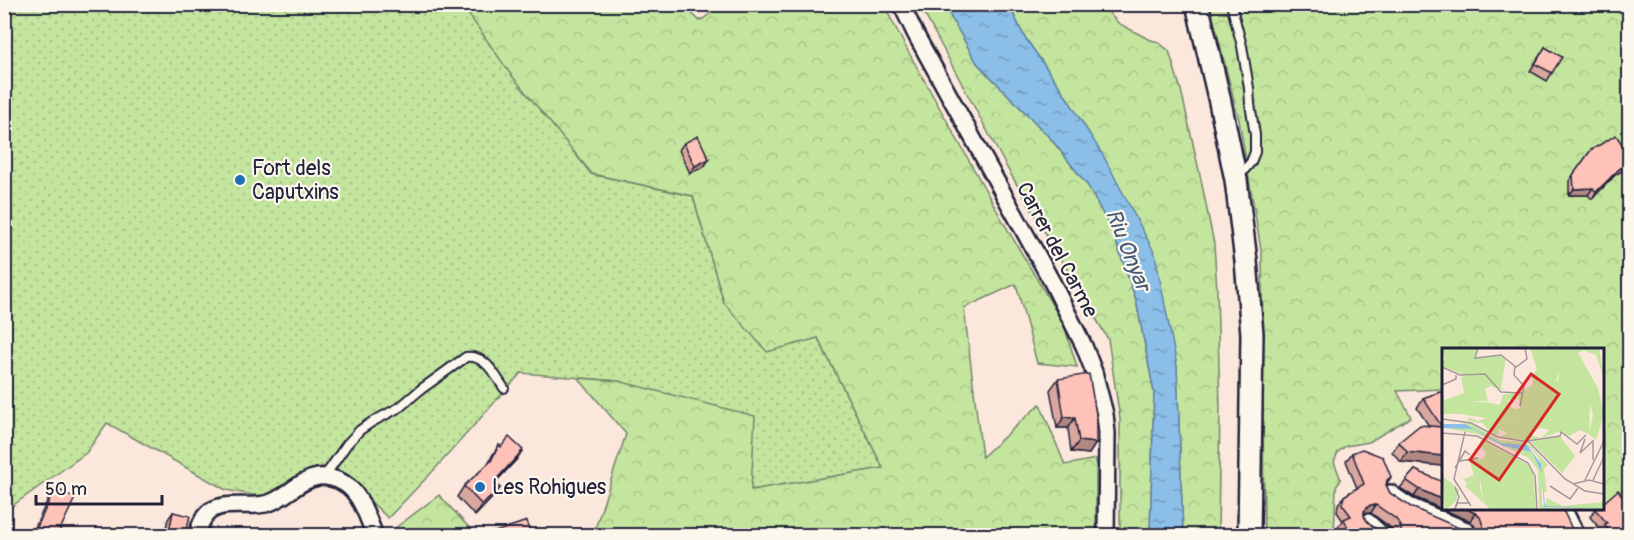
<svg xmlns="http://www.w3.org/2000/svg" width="1634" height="540" viewBox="0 0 1634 540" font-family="Pangolin,sans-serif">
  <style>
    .grass { fill: url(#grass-dots); stroke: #73846c; stroke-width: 1.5 }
    .forest { fill: url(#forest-crowns); stroke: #73846c; stroke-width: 1.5 }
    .water { fill: url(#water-ripples); stroke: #6180a3; stroke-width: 1.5 }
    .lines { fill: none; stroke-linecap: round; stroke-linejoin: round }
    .lane-casing { stroke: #22223b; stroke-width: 12 }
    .street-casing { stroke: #22223b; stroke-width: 20 }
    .secondary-casing { stroke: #22223b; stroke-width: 26 }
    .lane { stroke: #fbf7ec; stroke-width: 8 }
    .street { stroke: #fbf7ec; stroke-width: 15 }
    .secondary { stroke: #fbf7ec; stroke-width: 21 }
    .wall { fill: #daa79f; stroke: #22223b; stroke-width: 1.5 }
    .shaded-wall { fill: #b28882; stroke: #22223b; stroke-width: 1.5 }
    .building { fill: #fec2b9; stroke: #22223b; stroke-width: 1.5 }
    .poi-dot { fill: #1f6fb2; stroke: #fbf7ec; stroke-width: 2 }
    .labels { text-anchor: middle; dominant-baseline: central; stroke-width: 4.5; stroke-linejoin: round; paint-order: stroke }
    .poi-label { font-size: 21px; fill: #22223b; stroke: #fbf7ec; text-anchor: start }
    .street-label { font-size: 21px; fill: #22223b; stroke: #fbf7ec }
    .water-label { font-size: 22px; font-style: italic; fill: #475978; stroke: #fbf7ec }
    .inset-road { fill: none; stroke: #a5989c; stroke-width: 1.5 }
    .view { fill: #d62828; fill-opacity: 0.15; stroke: #d62828; stroke-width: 3 }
    .inset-edge { fill: none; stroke: #22223b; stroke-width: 3 }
  </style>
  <defs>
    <pattern id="grass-dots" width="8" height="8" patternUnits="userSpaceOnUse" patternTransform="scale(1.5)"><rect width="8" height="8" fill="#c4e59e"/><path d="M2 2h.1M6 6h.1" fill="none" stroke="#a8c489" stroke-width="1.8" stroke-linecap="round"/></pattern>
    <pattern id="forest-crowns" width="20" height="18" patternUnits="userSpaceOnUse" patternTransform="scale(1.5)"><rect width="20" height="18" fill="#c4e59e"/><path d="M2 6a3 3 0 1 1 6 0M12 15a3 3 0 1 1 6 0" fill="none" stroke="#a8c489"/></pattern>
    <pattern id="water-ripples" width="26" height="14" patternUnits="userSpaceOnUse" patternTransform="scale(1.5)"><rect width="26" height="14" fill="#8bbfe8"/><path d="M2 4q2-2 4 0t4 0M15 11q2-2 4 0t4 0" fill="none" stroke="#719bbd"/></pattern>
  </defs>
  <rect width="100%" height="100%" fill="#fce7dd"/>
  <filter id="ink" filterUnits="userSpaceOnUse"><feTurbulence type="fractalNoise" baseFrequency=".0167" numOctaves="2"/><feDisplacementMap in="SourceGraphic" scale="12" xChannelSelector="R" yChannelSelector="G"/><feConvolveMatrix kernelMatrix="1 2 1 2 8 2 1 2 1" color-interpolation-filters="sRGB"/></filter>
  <g filter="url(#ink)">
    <path class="grass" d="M4,5H471L465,9L591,174L693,196L724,303L818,338L883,468L751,490L618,381L521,373L434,470L388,518L342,474L322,467L264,497L226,490L107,423L86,453L12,506L5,504Z"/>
    <g class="forest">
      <path d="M471,4L683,5L700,21L722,5H884L904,44L1005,225L1064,325L1077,367L1037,363L1016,284L964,308L982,457L1040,404L1065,465L1096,459V535H591L594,532L626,434L578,378L618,381L755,416L751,490L883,468L818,338L767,352L724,303L693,196L592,174L509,72L465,9Z"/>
      <path d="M922,5H944L977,63L1051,139L1088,186L1113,233L1136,300L1154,392L1150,535H1120V419L1108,339L1007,168L924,13Z"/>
      <path d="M1009,5H1106L1108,12L1118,23L1148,39L1158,42L1169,51L1181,90L1200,175L1214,244L1217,290L1220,406L1218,535H1183L1177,366L1066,96L1024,36Z"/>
      <path d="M1210,5H1629V484L1603,507L1602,350H1444L1443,389L1397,391L1411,417L1369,442L1346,446L1338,452L1334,462L1341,480L1336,487L1334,535H1264L1262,255L1239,120Z"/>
      <path d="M439,495L476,535H386Z"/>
    </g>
    <path class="water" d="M944,5H1009L1024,36L1066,96L1104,157L1155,254L1177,366L1183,535H1150L1154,392L1136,300L1113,233L1088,186L1051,139L977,63Z"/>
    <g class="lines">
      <defs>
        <g id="lane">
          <path d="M1231,4L1242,46L1249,88L1250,104L1255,135V152L1251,162L1239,176"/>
          <path d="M323,476L329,470L347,444L360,430L372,422L400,407L420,390L466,357C486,355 494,374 504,388"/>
        </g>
        <g id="street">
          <path d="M901,4L916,35L1052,282L1084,346L1094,372L1105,414L1107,433L1106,536"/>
          <path d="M1390,493L1409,506L1466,530L1469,536"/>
          <path d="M1563,508L1577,536"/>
          <path d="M1368,522L1381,534L1386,536"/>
          <path d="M197,536C199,527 202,517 210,511C227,500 250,509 269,503C287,497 299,480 318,477C326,476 338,479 345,484C361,494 368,519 375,536"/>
        </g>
        <path id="secondary" d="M1197,4L1220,102L1236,180L1246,261L1252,334L1249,536"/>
      </defs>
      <use href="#lane" class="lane-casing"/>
      <use href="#street" class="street-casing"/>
      <use href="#secondary" class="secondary-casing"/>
      <use href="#lane" class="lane"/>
      <use href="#street" class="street"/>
      <use href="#secondary" class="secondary"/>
    </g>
    <g class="wall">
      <path d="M704,4H722L717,8L716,6L708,11Z"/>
      <path d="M1545,47L1552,73L1547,81L1530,71Z"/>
      <path d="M684,143L709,159L704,167L690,173L679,150Z"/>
      <path d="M1591,150L1615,175L1592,199L1588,195H1569V181Z"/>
      <path d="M1058,379L1096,443L1089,454L1071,452L1068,428H1057L1050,390Z"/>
      <path d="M1443,391V466L1401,462L1392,452L1399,442L1429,426L1417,408L1423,398Z"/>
      <path d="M499,445L516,460L495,483L500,488L492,498L475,516L457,497L464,486L487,465L492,456Z"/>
      <path d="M1352,453L1391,477L1386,485L1390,493L1411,507L1469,536H1395V534L1390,527L1371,513H1365L1364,516L1367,521L1380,533L1385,536H1342L1338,527L1343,521L1337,512L1338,504L1344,496L1357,488L1346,461Z"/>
      <path d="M1415,470L1443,508H1562L1573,536H1478L1474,525L1470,521L1414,497L1400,488Z"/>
      <path d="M55,488L57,536H31L48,499Z"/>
      <path d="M1595,509H1628L1629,536H1601L1599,533L1601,530L1590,517Z"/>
      <path d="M173,512L185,536H164L168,519Z"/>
    </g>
    <g class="shaded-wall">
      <path d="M712,4H717L708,11Z"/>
      <path d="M709,159L704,167L690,173L695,166Z"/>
      <path d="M1629,163V167L1615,175L1592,199L1596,192L1619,169Z"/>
      <path d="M1593,188L1588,195H1569L1574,189Z"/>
      <path d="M1064,417L1075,418L1068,428H1057Z"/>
      <path d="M1079,441L1096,443L1089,454L1071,452Z"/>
      <path d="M523,450L516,460L486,492L494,482Z"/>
      <path d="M1407,452L1443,456V466L1401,462Z"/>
      <path d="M500,488L492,498L475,516L482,505Z"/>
      <path d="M1419,489L1443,500V508H1465L1475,513L1470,521L1414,497Z"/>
      <path d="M1370,505H1376L1371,513H1365L1364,511Z"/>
      <path d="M1485,532L1516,536H1482Z"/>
    </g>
    <g class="building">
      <path d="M1545,47L1562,57L1552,73L1535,64Z"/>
      <path d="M1616,135L1629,155V163L1619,169L1596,192L1593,188L1574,189L1573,175L1591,150Z"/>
      <path d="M698,136L709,159L695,166L684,143Z"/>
      <path d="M1089,374L1096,414V443L1079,441L1075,418L1064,417L1058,379Z"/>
      <path d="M1443,391V456L1407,452L1399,442L1420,425L1442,427L1423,398Z"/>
      <path d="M509,437L523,450L494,482L500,488L482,505L464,486L491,461L499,445L501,447Z"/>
      <path d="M1362,449L1383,457L1391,477L1387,480L1386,485L1390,493L1411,507L1464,530L1469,536H1397L1401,531V526L1396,519L1376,505H1370L1364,511V516L1367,521L1380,533L1385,536H1352L1344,519L1351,516L1342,504L1344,496L1364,484L1352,453Z"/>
      <path d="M1415,470L1443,482V500L1419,489L1406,480Z"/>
      <path d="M55,488L75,498L57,536H33Z"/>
      <path d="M1618,490L1629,505L1628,508L1629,510V536H1614L1604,525L1607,523L1595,509L1597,508H1602V504Z"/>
      <path d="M1465,508H1562L1572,529L1573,536H1516L1485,532L1483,536H1480L1484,529L1480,517L1475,513Z"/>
      <path d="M173,512L190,516L185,536H168Z"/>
      <path d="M527,521L531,534L526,536H492V533Z"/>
      <path d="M310,531L312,536H302Z"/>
    </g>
  </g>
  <g class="poi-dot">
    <circle cx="240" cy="180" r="6"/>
    <circle cx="480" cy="487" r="6"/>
  </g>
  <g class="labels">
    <g class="poi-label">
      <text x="252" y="168">Fort dels<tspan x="252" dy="24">Caputxins</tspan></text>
      <text x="492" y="487">Les Rohigues</text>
    </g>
    <g class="street-label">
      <text transform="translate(1057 250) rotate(62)">Carrer del Carme</text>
    </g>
    <g class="water-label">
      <text transform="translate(1128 250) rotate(68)">Riu Onyar</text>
    </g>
  </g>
  <g transform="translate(1442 348)">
    <rect width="162" height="162" fill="#fce7dd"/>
    <path d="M88,0H108V13L118,19L114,33L126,35L120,48L140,49V54L148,56L147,86L138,82L125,89L120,83L99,90L107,82L100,80V71L60,75L64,67L78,60L76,47L91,36L90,28L95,21ZM30,53L49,55L45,70L17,66L18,60ZM38,129V139L42,155L23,138Z" fill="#c4e59e"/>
    <path d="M0,0H35L33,10L57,7L64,10L59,39L62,42L48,38L43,41L46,53H30L18,60L17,66H1L0,46L3,52L22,45L19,29L25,28L0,18L3,10ZM108,0H157L162,30L154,7L141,2L136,5L156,40L162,67L154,92L147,86L151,67L148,56L135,55L139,49L119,48L126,36H116L117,19L108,14ZM68,45L75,46V51L66,52L67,58L76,62L67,70L63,68L60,75L100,70V80L90,82L91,88L99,90L89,93L58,89L65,85L57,81V86L52,87L40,75L26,73V69L36,73L45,70L49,55L58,57L61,47ZM14,72L27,75L58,92L82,94L89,98L106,117L102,121L105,144H101L97,110L89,100L59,95ZM18,78L31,81L61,98L90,104L100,126V156L111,162L97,160L96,122L87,110L35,86L8,81ZM40,92L85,116L91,124L94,162H49L42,155L38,130L25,136L22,131L32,127L28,115L31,110L41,111L44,106L37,95ZM105,150L120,158L162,154V161L111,160L103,158Z" fill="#c4e59e"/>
    <path d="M118,88L133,108L120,125L89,94Z" fill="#c4e59e"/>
    <path d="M0,127L17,142L14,153L3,162Z" fill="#c4e59e"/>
    <path d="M0,76H23L59,95L85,97L99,116L103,158L162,160L102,159L100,126L90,104L61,98L31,81L0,80Z" fill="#8bbfe8"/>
    <path class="inset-road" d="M36,0L33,10L59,7L74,19L85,11L83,0M0,19L18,27L43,26L59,44L80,45M73,19L72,27L82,38L78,58M0,37L14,31V27M0,71L29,75L56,89L87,94L123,131L143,143L162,146M23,84L12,131L29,158M0,85L35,88L86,115L93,128L95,162M143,91L138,105L151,93V112M86,93L118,88L119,84L135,96L144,87M18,113L36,110M13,120L23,103L28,107M143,132L162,93M151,132L162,109M131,136L147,132L162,136M108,138L128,151L136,140M13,139L17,149L13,160M12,162L16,155H27"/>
    <path class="view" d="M89,26L117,46L57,132L28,112Z"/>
    <rect width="162" height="162" class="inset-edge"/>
  </g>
  <rect width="1634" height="540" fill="none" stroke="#fbf7ec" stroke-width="24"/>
  <rect x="12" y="12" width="1610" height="516" fill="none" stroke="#22223b" stroke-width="2" filter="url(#ink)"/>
  <path d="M36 495v9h126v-9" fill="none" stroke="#22223b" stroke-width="3"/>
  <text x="45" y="495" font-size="18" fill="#22223b" stroke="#fbf7ec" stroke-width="4.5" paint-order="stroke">50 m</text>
</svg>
